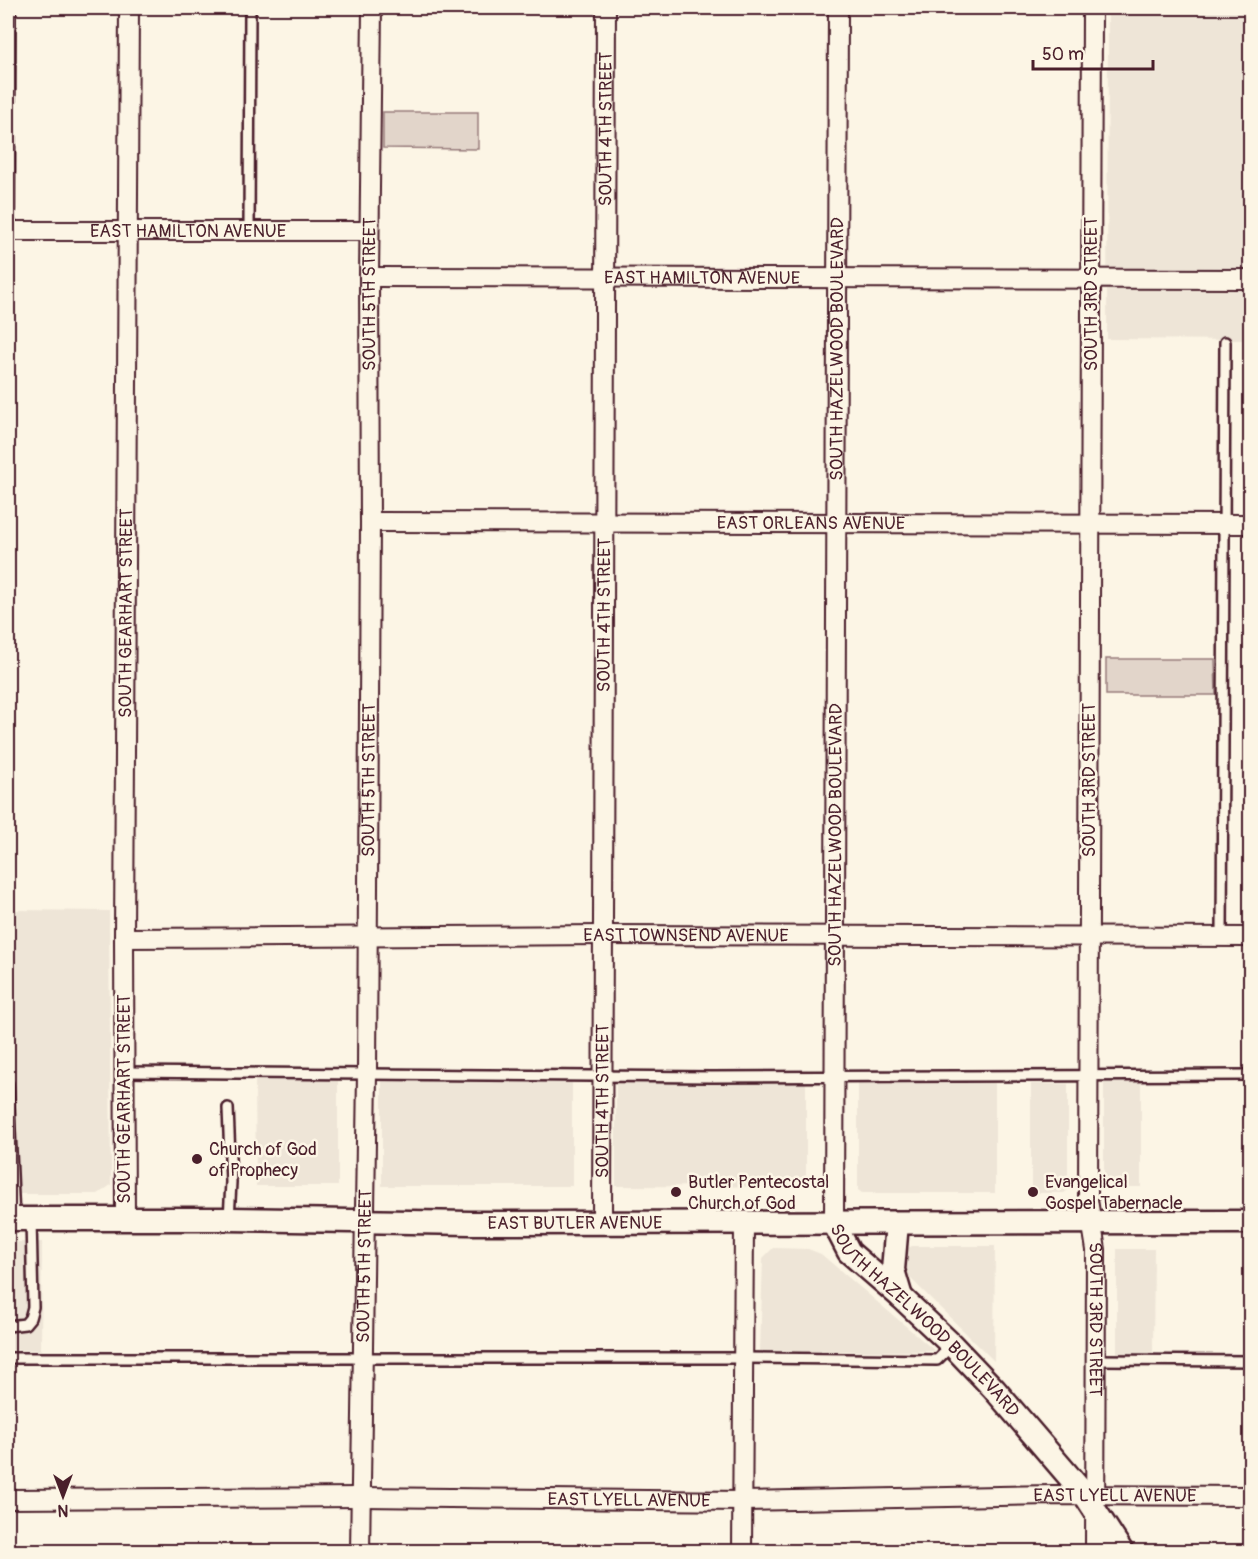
<svg xmlns="http://www.w3.org/2000/svg" width="1258" height="1559" viewBox="0 0 1258 1559" font-family="Pangolin,sans-serif">
  <style>
    .built { fill: #eee5d7 }
    .green { fill: #e2d5ca; stroke: #967a7a; stroke-width: 1.5 }
    .lines { fill: none; stroke-linecap: round; stroke-linejoin: round }
    .service-casing { stroke: #4a1f2b; stroke-width: 14 }
    .minor-casing { stroke: #4a1f2b; stroke-width: 22 }
    .tertiary-casing { stroke: #4a1f2b; stroke-width: 27 }
    .service { stroke: #fcf5e5; stroke-width: 9 }
    .minor { stroke: #fcf5e5; stroke-width: 18 }
    .tertiary { stroke: #fcf5e5; stroke-width: 22 }
    .poi-dot { fill: #4a1f2b; stroke: #fcf5e5; stroke-width: 2 }
    .labels { text-anchor: middle; dominant-baseline: central; stroke-width: 5; stroke-linejoin: round; paint-order: stroke }
    .street-label { font-size: 18px; fill: #4a1f2b; stroke: #fcf5e5 }
    .poi-label { font-size: 18px; fill: #4a1f2b; stroke: #fcf5e5; text-anchor: start }
  </style>
  <rect width="100%" height="100%" fill="#fcf5e5"/>
  <filter id="ink" filterUnits="userSpaceOnUse"><feTurbulence type="fractalNoise" baseFrequency=".0167" numOctaves="2"/><feDisplacementMap in="SourceGraphic" scale="12" xChannelSelector="R" yChannelSelector="G"/><feConvolveMatrix kernelMatrix="1 2 1 2 8 2 1 2 1" color-interpolation-filters="sRGB"/></filter>
  <g filter="url(#ink)">
    <g class="built">
      <path d="M1108,8H1250V340L1107,339Z"/>
      <path d="M8,910L109,911L111,1185L98,1194H8Z"/>
      <path d="M255,1076H338V1186H256Z"/>
      <rect x="382" y="1077" width="190" height="109"/>
      <path d="M616,1077H806V1187L616,1186Z"/>
      <path d="M1104,1078H1141V1187H1107L1104,1184Z"/>
      <path d="M858,1083H995V1193H862L858,1190Z"/>
      <path d="M1031,1084H1068V1190L1064,1193H1031Z"/>
      <path d="M8,1242H42L41,1350H8Z"/>
      <path d="M912,1246H995L994,1361L905,1273L900,1260L906,1249Z"/>
      <path d="M773,1248L808,1249L821,1254L935,1351H760L763,1258Z"/>
      <path d="M1117,1249H1154L1153,1355H1117Z"/>
    </g>
    <g class="green">
      <path d="M383,112H478V149L383,148Z"/>
      <path d="M1106,659H1215L1216,695H1106Z"/>
    </g>
    <g class="lines">
      <defs>
        <g id="service">
          <path d="M249,230L250,8"/>
          <path d="M9,231L10,8"/>
          <path d="M1222,937L1225,342"/>
          <path d="M124,1072L711,1077L1250,1075"/>
          <path d="M8,1084L14,1219"/>
          <path d="M228,1108L231,1182L229,1219"/>
          <path d="M8,1326L25,1324L30,1318L33,1307L31,1219"/>
          <path d="M8,1358H743L937,1360L952,1345"/>
          <path d="M1097,1360L1250,1361"/>
        </g>
        <g id="minor">
          <path id="s1" d="M1092,8L1088,1200L1096,1250L1095,1552"/>
          <path id="s2" d="M8,231H369"/>
          <path id="s3" d="M369,277L1250,279"/>
          <path id="s4" d="M370,522L1250,524"/>
          <path id="s5" d="M124,938L602,935L1250,937"/>
          <path id="s6" d="M125,1219L124,938L129,8"/>
          <path id="s7" d="M602,1223L606,8"/>
          <path id="s8" d="M834,1223L838,8"/>
          <path id="s9" d="M8,1499L361,1497L743,1501L1053,1495L1250,1496"/>
          <path id="s10" d="M360,1552L367,1073L370,522L369,277L372,8"/>
          <path d="M742,1552L744,1223"/>
        </g>
        <g id="tertiary">
          <path id="s11" d="M8,1219H229L470,1223L1250,1222"/>
          <path id="s12" d="M834,1223L849,1252L901,1297L952,1345L994,1389L1085,1495L1122,1552"/>
          <path d="M897,1223L893,1270L901,1297"/>
        </g>
      </defs>
      <use href="#service" class="service-casing"/>
      <use href="#minor" class="minor-casing"/>
      <use href="#tertiary" class="tertiary-casing"/>
      <use href="#service" class="service"/>
      <use href="#minor" class="minor"/>
      <use href="#tertiary" class="tertiary"/>
    </g>
  </g>
  <g class="poi-dot">
    <circle cx="197" cy="1159" r="6"/>
    <circle cx="676" cy="1192" r="6"/>
    <circle cx="1033" cy="1192" r="6"/>
  </g>
  <g class="labels">
    <g class="street-label">
      <text stroke="none"><textPath href="#s7" startOffset="1094">SOUTH 4TH STREET</textPath></text>
      <text stroke="none"><textPath href="#s2" startOffset="180">EAST HAMILTON AVENUE</textPath></text>
      <text stroke="none"><textPath href="#s3" startOffset="333">EAST HAMILTON AVENUE</textPath></text>
      <text stroke="none"><textPath href="#s10" startOffset="1258">SOUTH 5TH STREET</textPath></text>
      <text transform="translate(1091 294) rotate(-90)">SOUTH 3RD STREET</text>
      <text stroke="none"><textPath href="#s8" startOffset="874">SOUTH HAZELWOOD BOULEVARD</textPath></text>
      <text stroke="none"><textPath href="#s4" startOffset="441">EAST ORLEANS AVENUE</textPath></text>
      <text stroke="none"><textPath href="#s6" startOffset="606">SOUTH GEARHART STREET</textPath></text>
      <text stroke="none"><textPath href="#s7" startOffset="608">SOUTH 4TH STREET</textPath></text>
      <text stroke="none"><textPath href="#s10" startOffset="772">SOUTH 5TH STREET</textPath></text>
      <text transform="translate(1089 780) rotate(-90)">SOUTH 3RD STREET</text>
      <text stroke="none"><textPath href="#s8" startOffset="388">SOUTH HAZELWOOD BOULEVARD</textPath></text>
      <text stroke="none"><textPath href="#s5" startOffset="562">EAST TOWNSEND AVENUE</textPath></text>
      <text transform="translate(124 1099) rotate(-90)">SOUTH GEARHART STREET</text>
      <text stroke="none"><textPath href="#s7" startOffset="122">SOUTH 4TH STREET</textPath></text>
      <text stroke="none"><textPath href="#s11" startOffset="567">EAST BUTLER AVENUE</textPath></text>
      <text stroke="none"><textPath href="#s10" startOffset="286">SOUTH 5TH STREET</textPath></text>
      <text stroke="none"><textPath href="#s12" startOffset="134">SOUTH HAZELWOOD BOULEVARD</textPath></text>
      <text stroke="none"><textPath href="#s1" startOffset="1312">SOUTH 3RD STREET</textPath></text>
      <text stroke="none"><textPath href="#s9" startOffset="1107">EAST LYELL AVENUE</textPath></text>
      <text stroke="none"><textPath href="#s9" startOffset="621">EAST LYELL AVENUE</textPath></text>
    </g>
    <g class="poi-label">
      <text x="209" y="1149">Church of God<tspan x="209" dy="21">of Prophecy</tspan></text>
      <text x="688" y="1182">Butler Pentecostal<tspan x="688" dy="21">Church of God</tspan></text>
      <text x="1045" y="1182">Evangelical<tspan x="1045" dy="21">Gospel Tabernacle</tspan></text>
    </g>
  </g>
  <rect width="1258" height="1559" fill="none" stroke="#fcf5e5" stroke-width="30"/>
  <rect x="15" y="15" width="1228" height="1529" fill="none" stroke="#4a1f2b" stroke-width="2" filter="url(#ink)"/>
  <g transform="translate(63 1496) rotate(180)" stroke="#fcf5e5" stroke-width="4.5" paint-order="stroke">
  <path d="M0-4.5L10 22L0 15L-10 22Z" fill="#4a1f2b"/>
  <text y="-9" font-size="16" font-weight="bold" text-anchor="middle" fill="#4a1f2b">N</text>
  </g>
  <path d="M1033 60v9h120v-9" fill="none" stroke="#4a1f2b" stroke-width="3"/>
  <text x="1042" y="60" font-size="18" fill="#4a1f2b" stroke="#fcf5e5" stroke-width="4.5" paint-order="stroke">50 m</text>
</svg>
